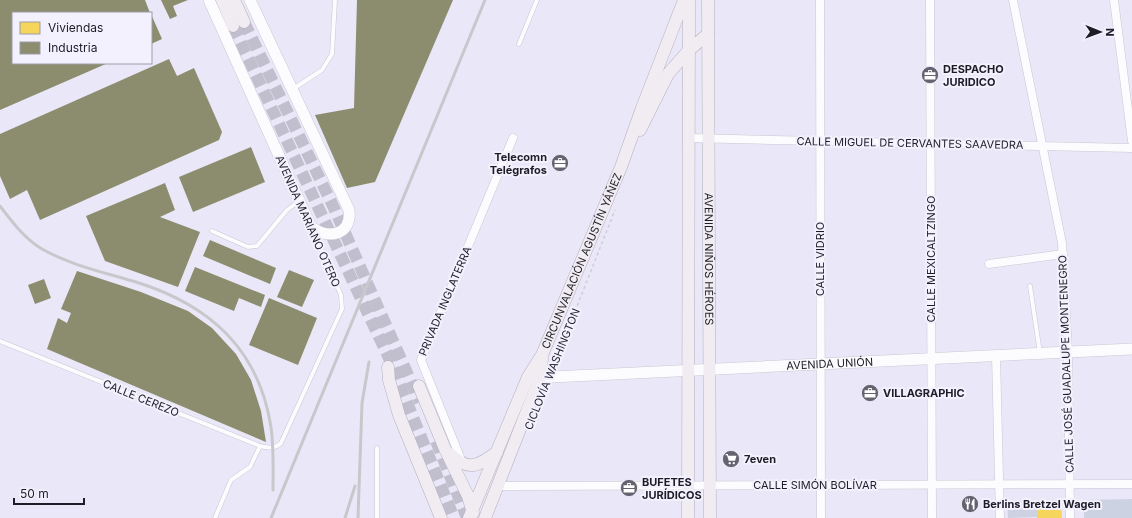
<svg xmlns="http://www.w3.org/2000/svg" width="1132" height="518" viewBox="0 0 1132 518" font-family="Inter,sans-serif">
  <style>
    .homes { fill: #f6d55c }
    .industry { fill: #8c8c6e }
    .building { fill: #cdd2e2 }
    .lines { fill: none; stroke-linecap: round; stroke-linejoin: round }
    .primary-tunnel { stroke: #c1bfce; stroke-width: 12; stroke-dasharray: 12 6; stroke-linecap: butt }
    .lane-casing { stroke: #c8c7d2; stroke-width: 5 }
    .street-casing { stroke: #c8c7d2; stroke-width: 9 }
    .secondary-casing { stroke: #c8c7d2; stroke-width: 12 }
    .primary-casing { stroke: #b5aebd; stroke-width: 13 }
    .path { stroke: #cecdd2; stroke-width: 1.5; stroke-dasharray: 3 3; stroke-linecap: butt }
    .lane { stroke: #fcfcfe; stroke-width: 4 }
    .street { stroke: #fcfcfe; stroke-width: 8 }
    .secondary { stroke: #fcfcfe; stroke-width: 11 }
    .primary { stroke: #f0ecf2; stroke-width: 12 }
    .rail { stroke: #c8c8cc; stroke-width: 3 }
    .labels { text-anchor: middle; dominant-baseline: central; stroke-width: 4; stroke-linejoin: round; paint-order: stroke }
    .poi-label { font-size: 11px; font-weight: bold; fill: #1e1c27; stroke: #f2f1fd; text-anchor: start }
    .street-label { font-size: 11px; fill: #1e1c27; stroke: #f2f1fd }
  </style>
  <rect width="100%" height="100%" fill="#eae8f8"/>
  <path class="homes" d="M1037,500H1061L1062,518H1037Z"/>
  <g class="industry">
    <path d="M0,0H145L150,13H13V63H108L0,110Z"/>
    <path d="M161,0H188L173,6L177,16L170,19Z"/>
    <path d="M357,0H453L375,182L347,188L315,115L354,108Z"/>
    <path d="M151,14L162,39L151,44Z"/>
    <path d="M169,59L177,76L194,68L222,132L219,140L40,220L27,190L10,199L0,176V134Z"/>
    <path d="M251,147L265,182L193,212L179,177Z"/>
    <path d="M165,183L175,210L160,217L200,232L178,287L105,261L86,216Z"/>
    <path d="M210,240L276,268L270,284L203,256Z"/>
    <path d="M195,267L265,295L261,307L239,298L234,311L185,291Z"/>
    <path d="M289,270L314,280L302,307L277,297Z"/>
    <path d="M77,271L141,292L188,311L212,328L236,354L251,380L261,411L266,442L47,349L58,318L67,323L71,313L61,309Z"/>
    <path d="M44,279L51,298L35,304L28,285Z"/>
    <path d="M269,298L317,318L298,365L249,345Z"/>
  </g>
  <g class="building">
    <path d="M1132,499V518H1084V500Z"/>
    <path d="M1037,500V517L1008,518L1007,501Z"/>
  </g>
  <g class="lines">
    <g class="primary-tunnel">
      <path d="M244,22L334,208L420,402"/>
      <path d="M233,26L388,356L454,518"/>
      <path d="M436,441L467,518"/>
    </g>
    <defs>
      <g id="lane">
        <path d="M519,44L537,0"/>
        <path d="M293,89L322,70L332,54L335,0"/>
        <path d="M212,231L248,247L257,246L287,210L299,201"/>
        <path d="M1030,286L1040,353"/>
        <path d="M0,341L260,446C269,448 275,449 281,443L342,309L341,295L314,232"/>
        <path d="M377,448V518"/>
        <path d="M215,518L231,480L250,467L260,446"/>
      </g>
      <g id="street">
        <path d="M820,0L821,518"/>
        <path d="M930,0L932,518"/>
        <path d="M1013,0L1062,243L1068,352L1070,518"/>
        <path d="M1114,0L1132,141"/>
        <path d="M689,138L1132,148"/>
        <path d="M989,264L1063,254"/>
        <path d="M996,356L1000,518"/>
        <path d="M462,462L421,360L513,138"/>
        <path d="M499,486L1132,484"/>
      </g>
      <g id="secondary">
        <path d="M209,0L311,227C329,240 352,235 349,210L250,0"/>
        <path id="s1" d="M531,378L1132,349"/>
      </g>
      <g id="primary">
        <path d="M222,0L233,26"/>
        <path d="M234,0L244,22"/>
        <path id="s2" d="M708,0L710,518"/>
        <path d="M640,130L668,74L689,50L708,34"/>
        <path d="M388,367L389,380L399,415L441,518"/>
        <path d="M419,386L445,449L468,496L473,513"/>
        <path d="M450,454C469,472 478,466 497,452"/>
        <path id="s3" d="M469,518L528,377L542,355L621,167L642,108L684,0"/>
        <path d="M485,518L540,378L542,359"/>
        <path d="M688,518L689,0"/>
      </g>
    </defs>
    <use href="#lane" class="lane-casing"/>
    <use href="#street" class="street-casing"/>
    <use href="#secondary" class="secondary-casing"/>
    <use href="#primary" class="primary-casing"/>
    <path class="path" d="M553,367L615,210"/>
    <use href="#lane" class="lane"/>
    <use href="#street" class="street"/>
    <use href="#secondary" class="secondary"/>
    <use href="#primary" class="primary"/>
    <g class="rail">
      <path d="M0,206C12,222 25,239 42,249C72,266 107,273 139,283C211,306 259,350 271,427C274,448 273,469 273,490"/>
      <path d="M271,518L485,0"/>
      <path d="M345,518L355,486"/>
      <path d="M358,518L362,403L369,362"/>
    </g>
  </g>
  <defs>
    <symbol id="office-disc" viewBox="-11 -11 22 22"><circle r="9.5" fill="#656370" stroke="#f2f1fd"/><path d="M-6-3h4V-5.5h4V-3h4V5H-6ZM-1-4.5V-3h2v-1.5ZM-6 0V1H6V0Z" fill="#fff"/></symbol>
    <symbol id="supermarket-disc" viewBox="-11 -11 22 22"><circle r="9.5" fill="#656370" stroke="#f2f1fd"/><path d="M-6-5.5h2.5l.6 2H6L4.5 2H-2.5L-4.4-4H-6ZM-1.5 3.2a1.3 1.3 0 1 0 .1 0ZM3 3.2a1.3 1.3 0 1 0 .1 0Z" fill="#fff"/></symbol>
    <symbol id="restaurant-disc" viewBox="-11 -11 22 22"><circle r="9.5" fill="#656370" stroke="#f2f1fd"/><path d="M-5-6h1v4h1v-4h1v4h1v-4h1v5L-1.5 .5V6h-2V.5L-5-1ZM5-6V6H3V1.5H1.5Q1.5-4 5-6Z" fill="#fff"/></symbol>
  </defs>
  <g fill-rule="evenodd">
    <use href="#office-disc" x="920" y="65" width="20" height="20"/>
    <use href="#office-disc" x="550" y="153" width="20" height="20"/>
    <use href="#office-disc" x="860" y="383" width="20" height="20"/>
    <use href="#supermarket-disc" x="721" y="449" width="20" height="20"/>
    <use href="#office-disc" x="619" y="478" width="20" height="20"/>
    <use href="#restaurant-disc" x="960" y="494" width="20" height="20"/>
  </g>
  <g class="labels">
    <g class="poi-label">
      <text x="943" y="69">DESPACHO<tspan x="943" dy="13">JURIDICO</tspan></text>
      <text x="547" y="157" text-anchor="end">Telecomn<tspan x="547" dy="13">Telégrafos</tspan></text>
      <text x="883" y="393">VILLAGRAPHIC</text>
      <text x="744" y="459">7even</text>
      <text x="642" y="482">BUFETES<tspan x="642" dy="13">JURÍDICOS</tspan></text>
      <text x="983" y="504">Berlins Bretzel Wagen</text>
    </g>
    <g class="street-label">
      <text transform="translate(910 143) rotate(1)">CALLE MIGUEL DE CERVANTES SAAVEDRA</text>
      <text transform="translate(308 221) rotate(66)">AVENIDA MARIANO OTERO</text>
      <text stroke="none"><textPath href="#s2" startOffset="259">AVENIDA NIÑOS HÉROES</textPath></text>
      <text transform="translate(820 259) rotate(-90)">CALLE VIDRIO</text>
      <text transform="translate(931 259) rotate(-90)">CALLE MEXICALTZINGO</text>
      <text stroke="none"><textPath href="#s3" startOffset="281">CIRCUNVALACIÓN AGUSTÍN YÁÑEZ</textPath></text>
      <text transform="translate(445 301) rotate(-67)">PRIVADA INGLATERRA</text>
      <text stroke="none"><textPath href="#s1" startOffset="299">AVENIDA UNIÓN</textPath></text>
      <text transform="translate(1066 364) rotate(-92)">CALLE JOSÉ GUADALUPE MONTENEGRO</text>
      <text transform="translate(552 369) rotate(-68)">CICLOVÍA WASHINGTON</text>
      <text transform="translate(141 398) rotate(22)">CALLE CEREZO</text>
      <text x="815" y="485">CALLE SIMÓN BOLÍVAR</text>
    </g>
  </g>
  <rect x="12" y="12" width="140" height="52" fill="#f2f1fd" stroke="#9d9ca7"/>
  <rect x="20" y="22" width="20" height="12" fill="#f6d55c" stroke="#9d9ca7"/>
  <text x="48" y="32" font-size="12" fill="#1e1c27">Viviendas</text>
  <rect x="20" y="42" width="20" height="12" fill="#8c8c6e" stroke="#9d9ca7"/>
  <text x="48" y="52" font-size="12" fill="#1e1c27">Industria</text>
  <g transform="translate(1100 32) rotate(91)" stroke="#f2f1fd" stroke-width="3" paint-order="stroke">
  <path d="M0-3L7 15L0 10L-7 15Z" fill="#1e1c27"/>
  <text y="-6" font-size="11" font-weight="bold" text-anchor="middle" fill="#1e1c27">N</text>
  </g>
  <path d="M14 498v6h70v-6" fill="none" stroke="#1e1c27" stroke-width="2"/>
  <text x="20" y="498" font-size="12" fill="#1e1c27" stroke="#f2f1fd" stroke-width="3" paint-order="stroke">50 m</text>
</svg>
